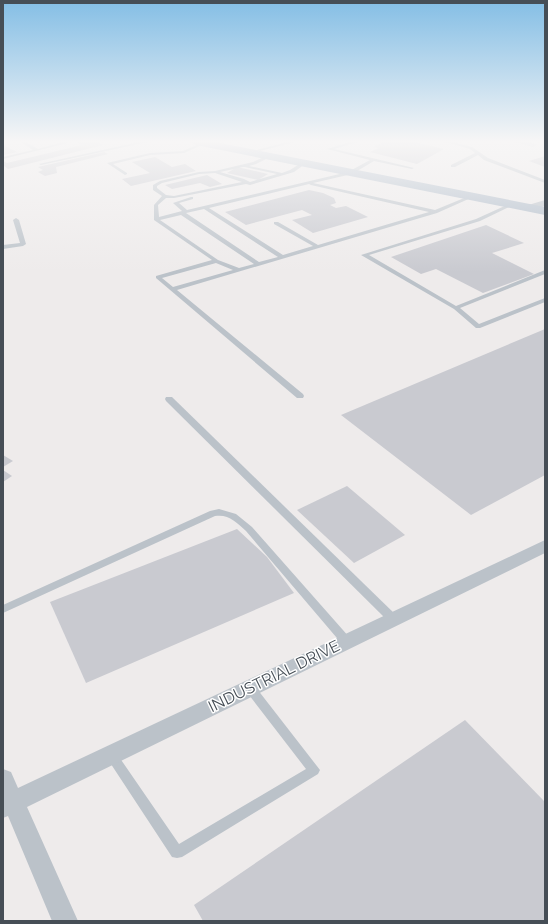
<svg xmlns="http://www.w3.org/2000/svg" width="548" height="924" viewBox="0 0 548 924" font-family="Raleway,sans-serif">
  <style>
    .building { fill: #c9cad0 }
    .lines { fill: none; stroke-linecap: round; stroke-linejoin: round }
    .lane { fill: #bbc2c9; fill-rule: evenodd }
    .street { fill: #bbc2c9; fill-rule: evenodd }
    .primary { fill: #aebac8; fill-rule: evenodd }
    .labels { text-anchor: middle; dominant-baseline: central; stroke-width: 3; stroke-linejoin: round; paint-order: stroke }
    .near-street-label { font-size: 16px; fill: #464e56; stroke: #fff }
  </style>
  <rect width="100%" height="100%" fill="#eeebeb"/>
  <g class="building">
    <path d="M77,142H97L103,145L8,169L3,165V161L7,163L82,145Z"/>
    <path d="M383,142H414L444,149L417,164L370,152L379,148L374,147Z"/>
    <path d="M515,142H527L537,144L533,147Z"/>
    <path d="M3,145L17,152L3,155Z"/>
    <path d="M104,152L108,154L56,167L57,173L45,176L38,172L43,170L38,167Z"/>
    <path d="M545,156V167L529,161Z"/>
    <path d="M155,157L172,167L185,164L196,171L131,186L122,179L150,173L132,162Z"/>
    <path d="M237,167L268,174L258,180L227,173Z"/>
    <path d="M207,175L222,184L210,187L200,183L172,189L165,185Z"/>
    <path d="M309,190L323,193L334,198L336,203L330,205L336,208L346,206L368,217L313,233L292,220L312,215L302,210L246,225L225,212Z"/>
    <path d="M486,225L524,243L492,253L534,274L483,293L436,269L421,274L391,257Z"/>
    <path d="M545,329V475L471,515L341,415Z"/>
    <path d="M3,455L13,461L3,467Z"/>
    <path d="M3,470L12,476L3,482Z"/>
    <path d="M347,486L405,535L354,563L297,510Z"/>
    <path d="M237,529L267,557L294,593L86,683L50,602Z"/>
    <path d="M465,720L545,802V921H203L194,905Z"/>
  </g>
  <g class="lines">
    <g class="lane">
      <path d="M21,142H26L38,149L63,142L68,143L3,159V157L33,150Z"/>
      <path d="M139,142H148L41,165L39,164Z"/>
      <path d="M287,142H295L248,154L246,153Z"/>
      <path d="M350,142H358L334,149L414,168L412,169L374,161L352,174L313,183L435,210L469,196L473,197L437,213L177,290L303,394L304,396L303,398H297L156,278V276L212,260L154,220V205L162,196L153,190V185L160,181L199,172L215,171L253,162L266,156L268,157V158L256,164L249,166L282,173L290,170L301,163L305,164L294,172L250,185L246,184L174,198H166L158,205L159,217L182,211L173,203L191,197H193V199L179,203L187,210L348,172L370,160L327,149ZM243,167H245L277,174L250,182L244,179L220,172ZM215,173L242,182L174,196L166,195L157,188V186L162,183L199,174ZM309,184L311,185L429,212L318,245L278,222H274V224L313,246L283,255L209,208ZM204,209L278,257L259,262L186,213ZM181,215L254,264L239,268L218,260L160,220ZM216,263L233,270L173,287L162,278Z"/>
      <path d="M445,142H453L472,147L488,158L545,180V183L484,160L478,155L455,167H451V165L475,153L470,149Z"/>
      <path d="M201,143L204,144L184,153L150,155L113,164L127,173V174L125,175L107,163L150,153L183,151Z"/>
      <path d="M509,204L513,205L480,221L369,255L456,306L545,270V274L460,308L479,324L545,298V302L480,328H476L454,309L361,255L476,219Z"/>
      <path d="M16,218L19,220L26,244L23,246L3,249V245L20,243L13,220Z"/>
      <path d="M166,397H172L397,616L398,619L397,622L393,623L389,622L166,401L165,399Z"/>
      <path d="M219,509L236,514L252,527L350,638L351,641L350,644L346,645L342,644L246,531C236,522 229,514 215,516L3,613V605L210,511Z"/>
      <path d="M250,683L254,685L320,770L318,774L182,857L177,858L172,857L105,755L107,751L111,750L115,751L179,844L306,769L246,691L245,688L246,685Z"/>
    </g>
    <g class="street">
      <path d="M545,200V206L528,211L523,208L525,206Z"/>
      <path d="M545,540V553L27,807L78,921H52L8,816L3,818V769L11,772L18,788Z"/>
    </g>
    <path class="primary" d="M191,142H215L545,207V215L196,145Z"/>
  </g>
  <linearGradient id="sky" x2="0" y2="1"><stop stop-color="#84bee5"/><stop offset="0.52" stop-color="#f7f6f6"/><stop offset="1" stop-color="#f7f6f6" stop-opacity="0"/></linearGradient>
  <rect width="548" height="272" fill="url(#sky)"/>
  <g class="labels">
    <g class="near-street-label">
      <text transform="translate(274 676) rotate(-26)">INDUSTRIAL DRIVE</text>
    </g>
  </g>
  <rect width="548" height="924" fill="none" stroke="#464e56" stroke-width="8"/>
</svg>
